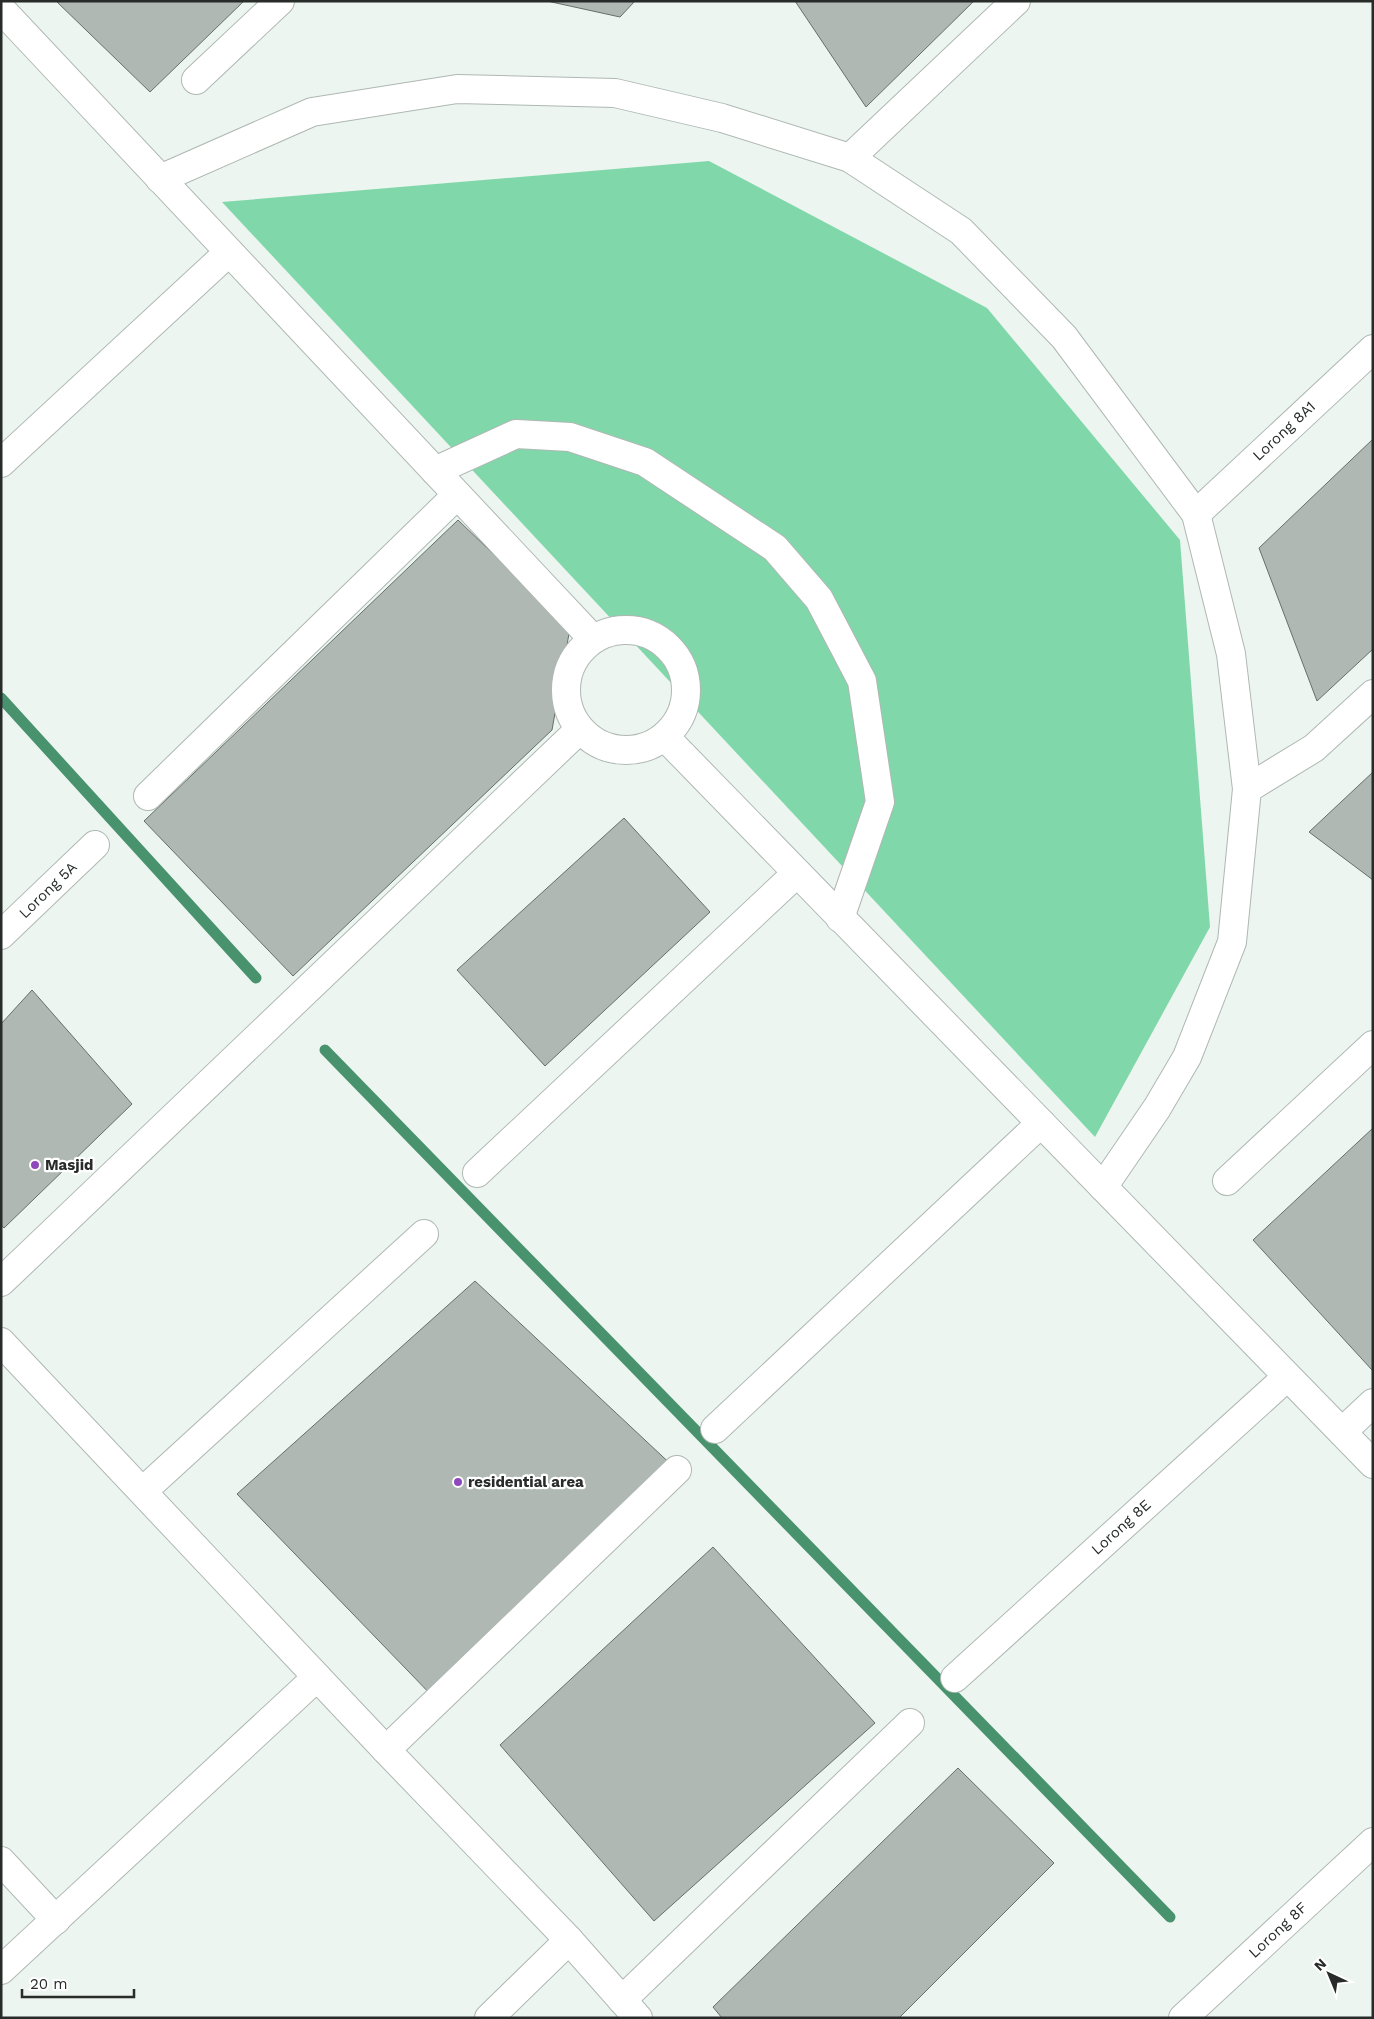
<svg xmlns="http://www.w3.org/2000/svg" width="1374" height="2019" viewBox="0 0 1374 2019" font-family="'Work Sans',sans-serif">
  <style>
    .green { fill: #80d7aa }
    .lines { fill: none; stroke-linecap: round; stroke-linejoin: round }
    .stream { stroke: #49926e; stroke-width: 11 }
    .building { fill: #afb8b3; stroke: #676f6b }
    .minor-casing { stroke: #afb8b3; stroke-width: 30 }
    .minor { stroke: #fff; stroke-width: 28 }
    .poi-dot { fill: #8f48bb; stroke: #fff; stroke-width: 2 }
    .labels { text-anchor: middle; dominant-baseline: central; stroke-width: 4.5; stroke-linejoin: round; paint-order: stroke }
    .street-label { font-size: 15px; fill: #272b29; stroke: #fff }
    .poi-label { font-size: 15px; font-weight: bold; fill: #272b29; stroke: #fff; text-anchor: start }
  </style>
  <rect width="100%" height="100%" fill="#ecf5ef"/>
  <path class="green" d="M709,161L987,308L1180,540L1210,927L1095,1137L222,202Z"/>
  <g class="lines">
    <g class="stream">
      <path d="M1,698L256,978"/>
      <path d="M325,1050L1170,1917"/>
    </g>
  </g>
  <g class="building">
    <path d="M56,1H244L150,92Z"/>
    <path d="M547,1H635L620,17Z"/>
    <path d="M795,1H974L866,107Z"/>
    <path d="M1373,439V649L1317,701L1259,548Z"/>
    <path d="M458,520L570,628L552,730L293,976L144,821Z"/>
    <path d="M1373,772V880L1309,832Z"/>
    <path d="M624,818L710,912L545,1066L457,970Z"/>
    <path d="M32,990L132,1104L4,1228L1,1225V1024Z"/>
    <path d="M1373,1128V1369L1372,1370L1253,1240Z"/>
    <path d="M475,1281L677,1470L437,1701L237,1494Z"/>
    <path d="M713,1547L875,1723L654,1921L500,1745Z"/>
    <path d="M958,1768L1054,1863L899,2018H722L713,2007Z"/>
  </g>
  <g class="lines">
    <defs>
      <g id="minor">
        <path d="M1,9L593,639"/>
        <path d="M196,80L280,1"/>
        <path d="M850,158L1016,1"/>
        <path d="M160,179L312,112L457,89L615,93L722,118L850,158L961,231L1064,337L1196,514L1231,654L1247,789L1232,942L1187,1057L1157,1108L1103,1187"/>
        <path d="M1,463L229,252"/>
        <path d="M435,471L516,434L570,437L645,462L775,548L819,599L862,681L880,802L840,918"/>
        <path d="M1196,514L1373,349"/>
        <circle cx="626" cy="690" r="60"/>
        <path d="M665,737L1373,1464"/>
        <path d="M1247,789L1314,748L1373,694"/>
        <path d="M148,796L457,495"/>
        <path d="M1,935L95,845"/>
        <path d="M477,1173L797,873"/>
        <path d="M1227,1181L1373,1045"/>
        <path d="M1,1282L579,730"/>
        <path d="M1,1342L386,1750L569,1940L638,2018"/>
        <path d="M715,1429L1041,1123"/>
        <path d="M1342,1432L1373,1403"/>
        <path d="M143,1491L424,1234"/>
        <path d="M955,1678L1287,1377"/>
        <path d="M386,1750L677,1470"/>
        <path d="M1,1861L56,1920"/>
        <path d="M1,1970L317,1677"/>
        <path d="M622,2000L910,1723"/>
        <path d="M489,2018L569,1940"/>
        <path d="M1183,2018L1373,1842"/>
      </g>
    </defs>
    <use href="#minor" class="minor-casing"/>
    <use href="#minor" class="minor"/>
  </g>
  <g class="poi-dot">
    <circle cx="35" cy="1165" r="5"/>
    <circle cx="458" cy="1482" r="5"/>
  </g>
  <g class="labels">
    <g class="street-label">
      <text transform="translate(1284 431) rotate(-43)">Lorong 8A1</text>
      <text transform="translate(48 890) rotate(-44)">Lorong 5A</text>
      <text transform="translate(1121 1527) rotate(-42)">Lorong 8E</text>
      <text transform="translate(1278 1930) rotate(-43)">Lorong 8F</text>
    </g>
    <g class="poi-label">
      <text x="45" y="1165">Masjid</text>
      <text x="468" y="1482">residential area</text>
    </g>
  </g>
  <rect width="1374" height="2019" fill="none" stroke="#272b29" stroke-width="5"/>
  <g transform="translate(1329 1974) rotate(316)" stroke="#ffffff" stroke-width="4" paint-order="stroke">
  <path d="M0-4L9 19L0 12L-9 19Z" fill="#272b29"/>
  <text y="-8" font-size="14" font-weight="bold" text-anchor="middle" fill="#272b29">N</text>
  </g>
  <path d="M22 1989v8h112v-8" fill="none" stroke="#272b29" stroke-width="2.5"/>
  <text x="30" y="1989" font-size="15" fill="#272b29" stroke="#ffffff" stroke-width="4" paint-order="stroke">20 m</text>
</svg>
